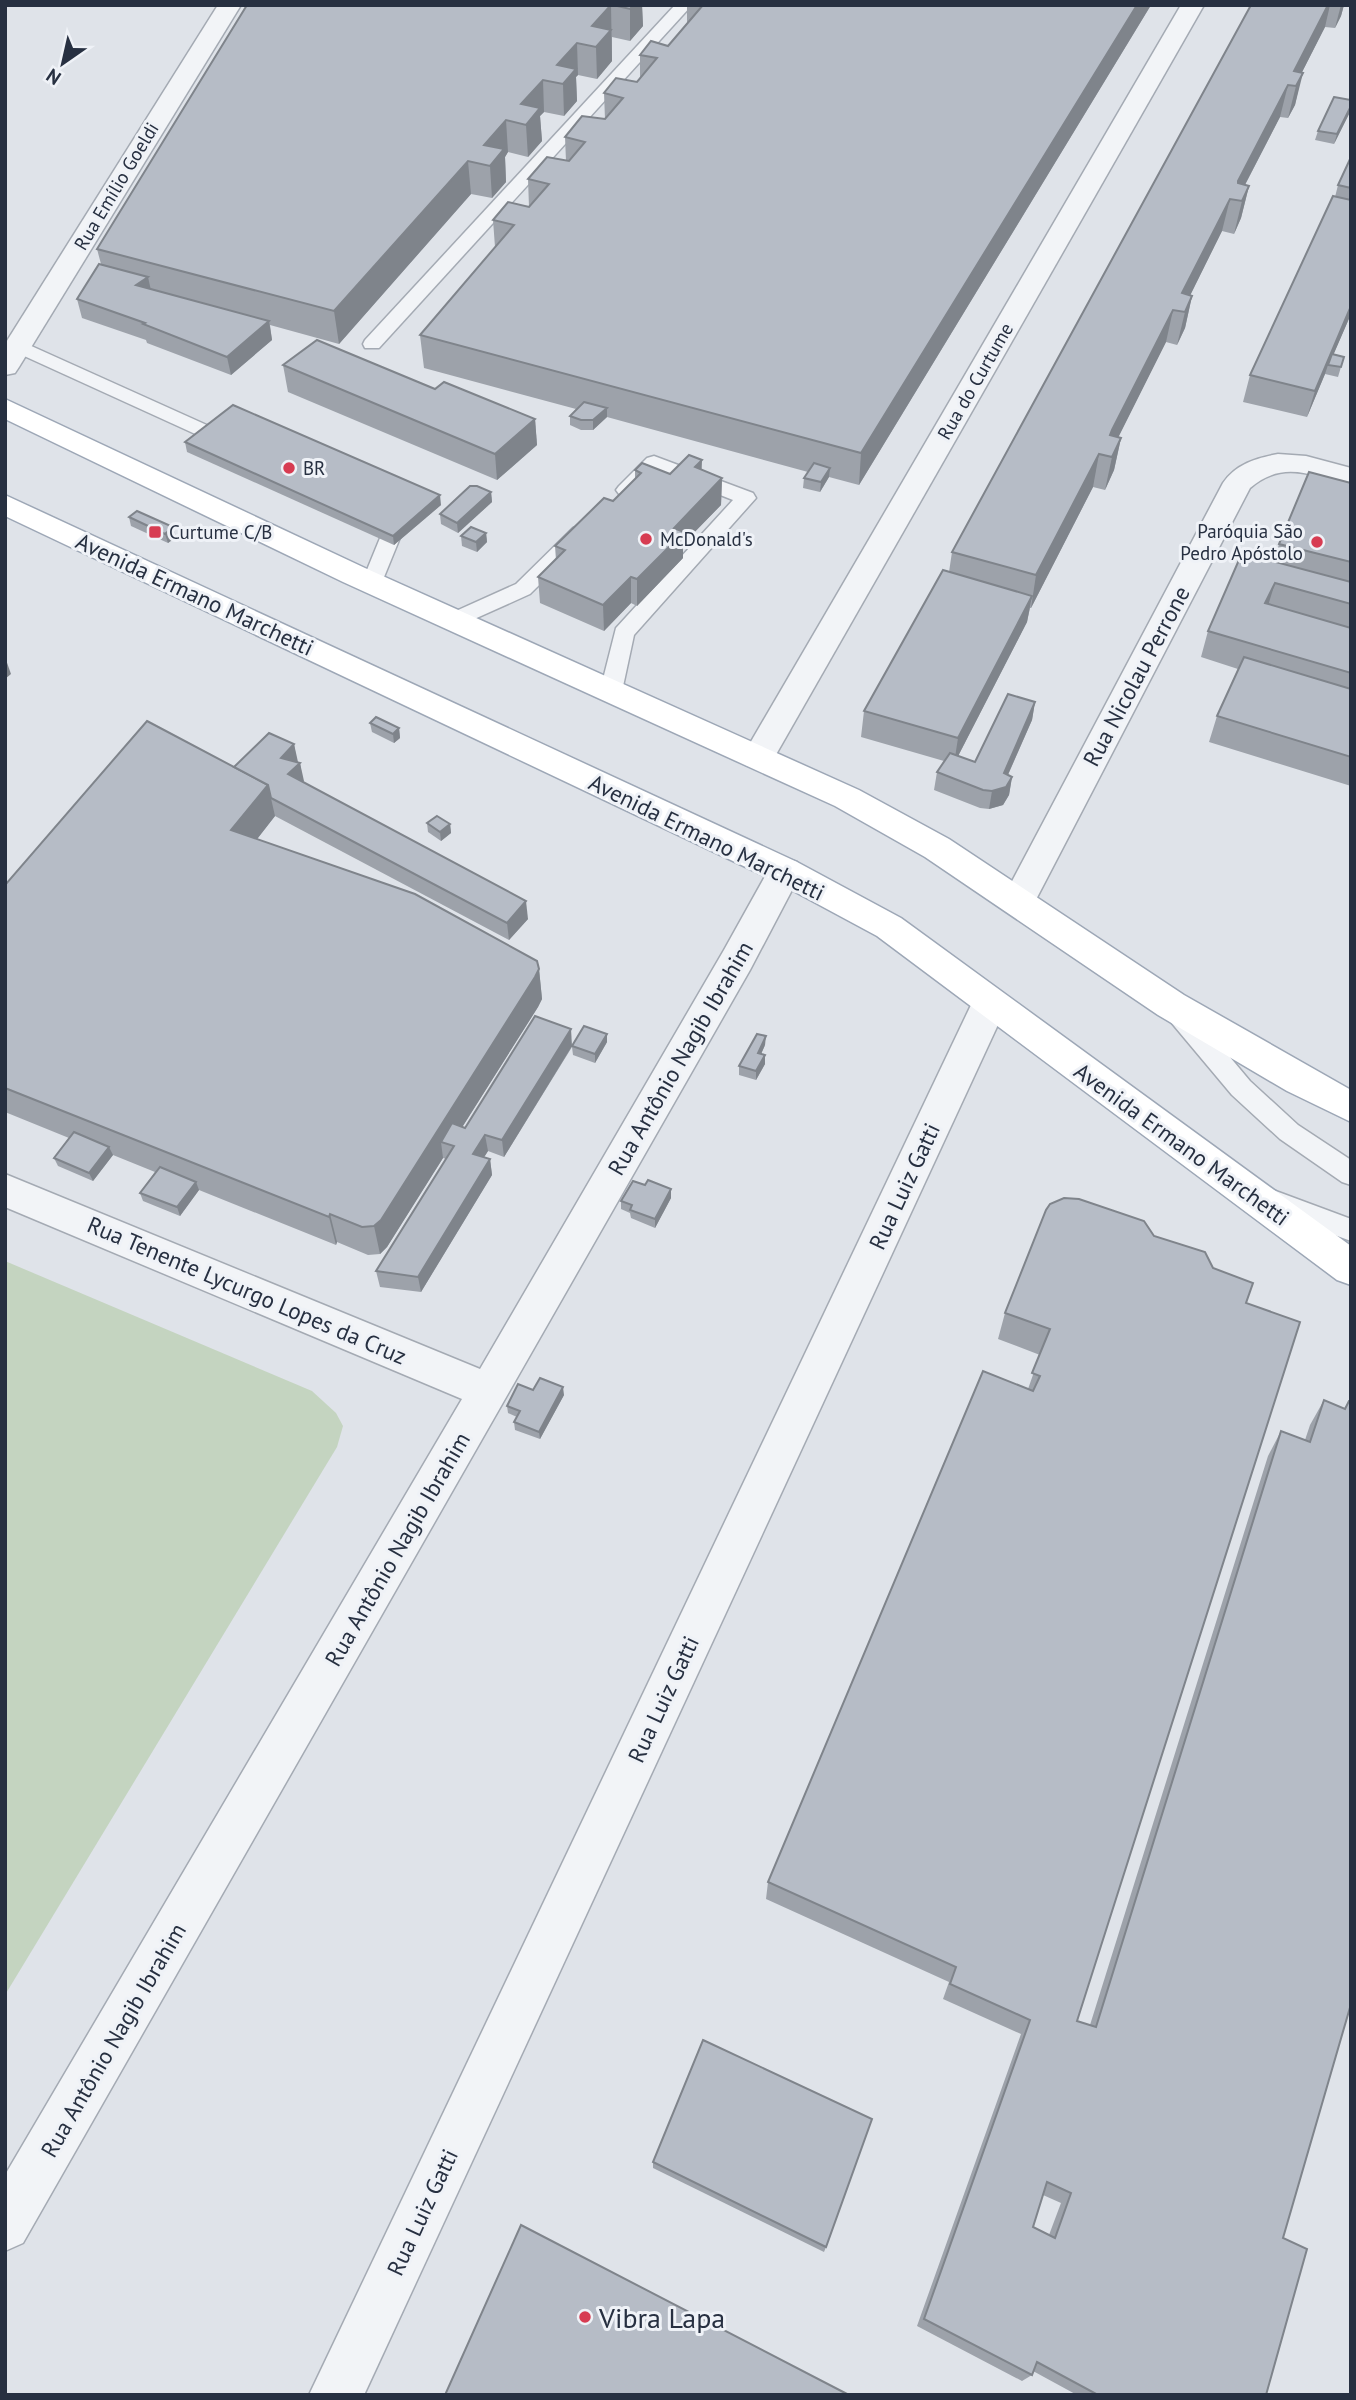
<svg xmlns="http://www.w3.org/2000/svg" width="1356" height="2400" viewBox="0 0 1356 2400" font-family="'PT Sans',sans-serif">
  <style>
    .green { fill: #c4d4c0 }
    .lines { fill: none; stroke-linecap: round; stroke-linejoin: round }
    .service-casing { stroke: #a4aab3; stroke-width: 3 }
    .minor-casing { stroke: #a4aab3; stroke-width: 3 }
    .tertiary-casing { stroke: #a4aab3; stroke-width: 3 }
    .primary-casing { stroke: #9da7b6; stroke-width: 3 }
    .service { fill: #f2f4f7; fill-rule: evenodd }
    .minor { fill: #f2f4f7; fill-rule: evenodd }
    .tertiary { fill: #f2f4f7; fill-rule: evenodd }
    .primary { fill: #fff; fill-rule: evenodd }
    .wall { fill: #9da2aa; fill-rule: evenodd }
    .shaded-wall { fill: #7f848b }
    .building { fill: #b6bcc6; stroke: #7f848b; stroke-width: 2; fill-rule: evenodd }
    .poi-dot { fill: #d73c52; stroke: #eff2f7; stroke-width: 2.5 }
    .labels { text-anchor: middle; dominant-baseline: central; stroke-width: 6; stroke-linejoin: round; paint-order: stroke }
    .far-street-label { font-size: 19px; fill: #273041; stroke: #eff2f7 }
    .far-poi-label { font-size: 19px; fill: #273041; stroke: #eff2f7; text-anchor: start }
    .street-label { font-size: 23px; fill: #273041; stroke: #eff2f7 }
    .near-poi-label { font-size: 28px; fill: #273041; stroke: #eff2f7; text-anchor: start }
  </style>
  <rect width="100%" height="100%" fill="#dfe3e9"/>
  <path class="green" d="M5,1261L312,1391L336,1413L343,1426L337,1447L5,1995Z"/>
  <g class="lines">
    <defs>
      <g id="service">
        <path d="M675,5H692L379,348H365L363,344L365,340Z"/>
        <path d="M18,340L240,440L243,444L240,448H226L11,350L9,346Z"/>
        <path d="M654,456L753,493L756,498L634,635L622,691L619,696L611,698L603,696L600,691L616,628L733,500L657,470L633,494H619L616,490L619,486L647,458Z"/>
        <path d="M389,508L405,513L408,518L382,582L379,587H365L362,582L387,521L379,514L382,509Z"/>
        <path d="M580,526L587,528L590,533L587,538L530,594L461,625H447L443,620L447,615L516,584L573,528Z"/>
        <path d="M1179,1004L1188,1007L1250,1081L1298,1125L1351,1160V1185L1342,1182L1280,1139L1232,1095L1170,1021L1167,1014L1170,1007Z"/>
        <path d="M1273,1190L1351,1219V1241L1264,1209L1260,1201L1264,1193Z"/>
      </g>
      <g id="minor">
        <path d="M218,5H241L19,367L15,373L5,375V344Z"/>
        <path d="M1181,5H1204L770,765L758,769L746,765L742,757Z"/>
        <path d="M1278,454L1306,456L1351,468V486C1313,476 1284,459 1250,488L1030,911L1018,915L1006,911L1001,902L1223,483C1236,464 1256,458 1278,454Z"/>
        <path d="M785,858L797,862L802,871L750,970L23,2243L5,2251V2175L462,1399L5,1207V1174L480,1369L724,950L773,862Z"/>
      </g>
      <path id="tertiary" d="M990,989L1003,993L1008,1003L364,2395H309L972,1003L977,993Z"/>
      <g id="primary">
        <path d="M5,399L365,568L859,790L949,839L1184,995L1351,1090V1122L1287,1091L1158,1015L925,857L835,806L343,582L5,419Z"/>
        <path d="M5,495L797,862L901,918L1351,1246V1285L1337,1280L877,936L773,880L5,516Z"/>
      </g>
    </defs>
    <use href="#service" class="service-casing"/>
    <use href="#minor" class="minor-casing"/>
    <use href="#tertiary" class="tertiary-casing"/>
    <use href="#primary" class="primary-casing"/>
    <use href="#service" class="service"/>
    <use href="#minor" class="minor"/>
    <use href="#tertiary" class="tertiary"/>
    <use href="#primary" class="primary"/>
  </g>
  <g class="wall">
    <path d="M247,5H642L643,26L630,41L612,37V61L597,79L578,75L576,77L577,101L564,116L544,112L540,116L542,141L528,157L508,152L505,157L506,182L492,198L471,194L339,344L270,325L272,340L231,375L147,343L146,340L82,318L77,299L101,264L97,249Z"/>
    <path d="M687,5H1151L859,485L829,477L820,492L803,488L804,478L808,472L607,417L593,430H581L570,425V416L576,409L424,368L420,335L495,247L493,220L529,207L528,179L566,161L565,137L605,119L604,93L637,82L640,78V55L668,46L687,23Z"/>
    <path d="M1251,5H1344L1341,16L1335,28L1325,27L1302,72L1295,105L1288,118L1280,117L1245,185L1249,186L1241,218L1234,234L1222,231L1190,295L1192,296L1185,328L1177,345L1166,342L1118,437L1121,438L1114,470L1105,490L1093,487L1031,608H1030L1027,622L958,756L975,762L1035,702L1032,720L1008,775L1012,777L1009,795L1003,805L989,809L980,808L934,790L937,772L944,761L861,737L864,711L949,572L952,552Z"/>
    <path d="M1351,110L1334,144L1315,140L1318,131Z"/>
    <path d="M1351,157V314L1333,355L1344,357L1338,377L1325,374L1307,417L1243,402L1250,375L1335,197L1338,185Z"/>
    <path d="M283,365L435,389L535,419L537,445L497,480L288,392Z"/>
    <path d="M185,442L441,505L394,545L187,452Z"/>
    <path d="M635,470L670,474L702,470L722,478L721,505L683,544V558L637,606L631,603L604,631L540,603L538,577L556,560L555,546L613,501L635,479Z"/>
    <path d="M1351,483V786L1209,742L1217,716L1238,669L1201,657L1208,631L1274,562L1279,544Z"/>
    <path d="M491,492L492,502L458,533L441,524L440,514Z"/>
    <path d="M129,517L173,527L176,537L168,543L131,526Z"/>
    <path d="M486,533L487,542L477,552L462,546L461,536Z"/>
    <path d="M370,723L399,728L400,738L394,743L372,732Z"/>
    <path d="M294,744L297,762L300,763L303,782L528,919L509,940L275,816L257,839L539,969L542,999L538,1007L462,1127L465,1128L572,1045L607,1042L595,1063L573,1055L572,1047L504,1157L488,1151L484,1157L490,1159L492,1175L421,1292L380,1287L376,1271L446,1159L443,1158L387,1247L380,1254L368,1255L337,1242L336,1245L199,1190L180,1216L143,1201L140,1193L155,1172L113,1155L93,1181L58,1166L54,1158L69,1138L5,1112V885L234,767Z"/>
    <path d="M427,823L450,824L451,833L441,841L428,832Z"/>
    <path d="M765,1045L761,1054L765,1055V1064L756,1080L739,1075V1066Z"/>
    <path d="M645,1185L671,1189V1198L655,1228L631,1218L630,1213L621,1209V1201Z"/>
    <path d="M1154,1236L1213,1268L1246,1303L1077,2021L1090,2025L1268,1456L1281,1431L1305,1440L1310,1425L1324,1400L1344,1409L1349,1401L1283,2238L1266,2395H1077L1033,2371L1032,2375L1022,2381L917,2326L1021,2034L943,1999L949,1982L766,1899L768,1882L1028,1389L1040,1355L998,1339L1005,1313ZM1043,2195L1061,2203L1049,2235L1033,2227Z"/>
    <path d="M533,1390L564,1395L540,1439L515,1430L514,1422L517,1417L508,1413L507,1406Z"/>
    <path d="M653,2162L826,2247L824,2252L653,2168Z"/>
  </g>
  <g class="shaded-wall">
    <path d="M611,5L612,61L597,79L596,47L592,26Z"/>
    <path d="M624,5H642L643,26L630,41V9Z"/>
    <path d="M1137,5H1151L859,485L861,453Z"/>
    <path d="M1328,5H1330L1325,27L1295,86L1294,71Z"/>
    <path d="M1341,5H1344L1341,16L1335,28Z"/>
    <path d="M577,43L578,75L576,77L577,101L564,116L563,84L557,65Z"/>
    <path d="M1303,73L1295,105L1288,118L1296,86Z"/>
    <path d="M543,80L544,112L540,116L542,141L528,157L526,125L521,104Z"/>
    <path d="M1288,85L1280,117L1237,200L1234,199L1238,181Z"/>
    <path d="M1351,106V110L1334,144L1337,134Z"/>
    <path d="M506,120L508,152L505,157L506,182L492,198L490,166L484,145Z"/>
    <path d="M468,161L471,194L339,344L334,311Z"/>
    <path d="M1249,186L1241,218L1234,234L1242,201Z"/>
    <path d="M1230,199L1222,231L1182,312V293Z"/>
    <path d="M148,277L152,295L136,285Z"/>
    <path d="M1192,296L1185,328L1177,345L1185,312Z"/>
    <path d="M1351,306V314L1329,365H1328L1325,374L1307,417L1315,391Z"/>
    <path d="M1173,310L1166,342L1109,456L1110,435Z"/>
    <path d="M269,321L272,340L231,375L227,357Z"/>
    <path d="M607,408V417L593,430V420Z"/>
    <path d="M535,419L537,445L497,480L495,454Z"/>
    <path d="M1121,438L1114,470L1105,490L1112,457Z"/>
    <path d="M1099,454L1093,487L1031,608L1036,575Z"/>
    <path d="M702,460L701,486L695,467Z"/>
    <path d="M830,468L829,477L820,492L821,482Z"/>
    <path d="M722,478L721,505L683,544V558L637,606V579L674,528Z"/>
    <path d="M491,492L492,502L458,533L457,523Z"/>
    <path d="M440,495L441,505L394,545L393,536Z"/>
    <path d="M173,527L176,537L168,543L165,534Z"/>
    <path d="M486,533L487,542L477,552L476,542Z"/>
    <path d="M631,577V603L604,631L603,605Z"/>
    <path d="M1275,583L1267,609L1265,603Z"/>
    <path d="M1032,596L1027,622L954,764L958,738Z"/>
    <path d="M5,657L11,674L5,679Z"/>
    <path d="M1035,702L1032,720L1002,788L1012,777L1009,795L1003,805L989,809L992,791L1004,773Z"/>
    <path d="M399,728L400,738L394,743L393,734Z"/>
    <path d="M294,744L298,762L285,776L281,758Z"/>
    <path d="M300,763L304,781L292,792L288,774Z"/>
    <path d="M268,785L275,816L240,861L231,830Z"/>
    <path d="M450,824L451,833L441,841L440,832Z"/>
    <path d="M526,901L528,919L509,940L507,923Z"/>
    <path d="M539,969L542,999L538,1007L451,1145L441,1142L443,1158L387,1247L380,1254L374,1226Z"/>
    <path d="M571,1029L572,1046L504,1157L502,1140Z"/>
    <path d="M607,1034V1042L595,1063V1054Z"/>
    <path d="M766,1036L765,1045L758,1061V1053Z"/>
    <path d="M765,1055V1064L756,1080V1071Z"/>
    <path d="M485,1135L488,1151L476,1170L473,1154Z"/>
    <path d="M109,1147L113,1155L93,1181L89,1173Z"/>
    <path d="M490,1159L492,1175L421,1292L418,1277Z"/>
    <path d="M196,1182L199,1190L180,1216L177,1207Z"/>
    <path d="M671,1189V1198L655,1228V1219Z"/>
    <path d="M330,1214L337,1242L336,1245L329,1217Z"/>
    <path d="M563,1387L564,1395L540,1439L539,1432Z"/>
  </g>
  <g class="building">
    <path d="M247,5H611L592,26L611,30L596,47L577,43L557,65L576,69L563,84L543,80L521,104L540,108L526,125L506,120L484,145L504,149L490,166L468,161L334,311L97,249Z"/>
    <path d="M613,5H633L630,9Z"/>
    <path d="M703,5H1137L861,453L420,335L514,225L493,220L508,202L529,207L549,184L528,179L547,157L569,161L585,142L565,137L582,116L605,119L623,98L604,93L616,78L637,82L657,58L640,55L651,41L668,46Z"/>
    <path d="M1251,5H1328L1294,71L1303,73L1296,86L1288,85L1238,181V183L1249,186L1242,201L1230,199L1182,293L1192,296L1185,312L1173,310L1112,430L1110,435L1121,438L1112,457L1099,454L1036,575L952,552Z"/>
    <path d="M1334,97L1351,100V106L1337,134L1318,131Z"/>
    <path d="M1351,157V188L1338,185Z"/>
    <path d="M1333,196L1351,200V306L1315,391L1250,375Z"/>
    <path d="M99,264L148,277L136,285L269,321L227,357L143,324L145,323L77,299Z"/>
    <path d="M317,340L435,389L444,382L535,419L495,454L283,365Z"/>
    <path d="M1332,354L1344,357L1341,367L1328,365Z"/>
    <path d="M584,402L607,408L593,420H581L570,416Z"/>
    <path d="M233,405L440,495L393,536L185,442Z"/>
    <path d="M689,455L702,460L695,467L722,478L674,528L684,532L637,579L631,577L603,605L538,577L565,550L555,546L604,498L613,501L641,473L635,470L642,463L670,474Z"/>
    <path d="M814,463L830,468L821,482L804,478Z"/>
    <path d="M1309,472L1351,483V562L1279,544Z"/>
    <path d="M470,486H477L491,492L457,523L440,514Z"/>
    <path d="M137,511L173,527L165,534L129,517Z"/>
    <path d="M471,527L486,533L476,542L461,536Z"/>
    <path d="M1242,553L1351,582V604L1275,583L1265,603L1351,628V673L1208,631Z"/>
    <path d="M943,570L1032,596L958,738L864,711Z"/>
    <path d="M1244,657L1351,689V757L1217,716Z"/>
    <path d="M1008,694L1035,702L1004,773L1012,777L1006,787L992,791L983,790L937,772L950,753L975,762Z"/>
    <path d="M376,717L399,728L393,734L370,723Z"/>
    <path d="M147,721L268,785L231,830L415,894L537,961L539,969L535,977L381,1220L374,1226L362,1227L330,1214L329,1217L5,1088V885Z"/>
    <path d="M269,733L294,744L281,758L300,763L288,774L526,901L507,923L271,798L268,785L234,767Z"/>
    <path d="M437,816L450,824L440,832L427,823Z"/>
    <path d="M535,1016L571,1029L502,1140L485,1135L473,1154L490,1159L418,1277L376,1271L454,1146L441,1142L452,1123L465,1128Z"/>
    <path d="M584,1026L607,1034L595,1054L572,1046Z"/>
    <path d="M757,1034L766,1036L758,1053L765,1055L756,1071L739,1066Z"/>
    <path d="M74,1132L109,1147L89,1173L54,1158Z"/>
    <path d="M160,1167L196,1182L177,1207L140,1193Z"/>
    <path d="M648,1180L671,1189L655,1219L630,1210L632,1205L621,1201L633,1181L645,1185Z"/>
    <path d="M1064,1198L1079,1199L1144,1221L1154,1236L1205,1252L1213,1268L1253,1283L1246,1303L1300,1322L1077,2021L1096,2027L1281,1431L1310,1442L1324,1400L1345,1409L1349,1401H1351V2004L1283,2238L1307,2249L1266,2395H1098L1037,2362L1032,2375L924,2319L1030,2020L950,1984L956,1967L768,1882L983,1371L1033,1391L1040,1376L1032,1373L1050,1329L1005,1313L1046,1210L1050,1204ZM1047,2182L1071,2193L1055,2238L1033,2227Z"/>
    <path d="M540,1378L563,1387L539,1432L514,1422L520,1411L507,1406L518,1384L533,1390Z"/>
    <path d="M703,2040L872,2119L826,2247L653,2162Z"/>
    <path d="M521,2225L849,2395H445Z"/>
  </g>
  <g class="poi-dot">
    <circle cx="289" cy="468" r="7"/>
    <rect x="148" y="525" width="14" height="14" rx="3.5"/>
    <circle cx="646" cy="539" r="7"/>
    <circle cx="1317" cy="542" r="7"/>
    <circle cx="585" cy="2317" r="7"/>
  </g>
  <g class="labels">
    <g class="far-street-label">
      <text transform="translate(116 186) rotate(-59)">Rua Emílio Goeldi</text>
      <text transform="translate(975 381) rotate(-60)">Rua do Curtume</text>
    </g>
    <g class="far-poi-label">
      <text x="303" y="468">BR</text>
      <text x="1303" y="531" text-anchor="end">Paróquia São<tspan x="1303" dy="22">Pedro Apóstolo</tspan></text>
      <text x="169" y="532">Curtume C/B</text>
      <text x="660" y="539">McDonald's</text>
    </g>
    <g class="street-label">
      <text transform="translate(195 594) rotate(25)">Avenida Ermano Marchetti</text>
      <text transform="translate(1136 676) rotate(-62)">Rua Nicolau Perrone</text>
      <text transform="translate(707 837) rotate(26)">Avenida Ermano Marchetti</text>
      <text transform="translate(680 1058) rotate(-60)">Rua Antônio Nagib Ibrahim</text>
      <text transform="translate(1182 1144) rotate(36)">Avenida Ermano Marchetti</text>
      <text transform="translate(904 1186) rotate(-65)">Rua Luiz Gatti</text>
      <text transform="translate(247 1290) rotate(23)">Rua Tenente Lycurgo Lopes da Cruz</text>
      <text transform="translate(397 1549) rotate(-60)">Rua Antônio Nagib Ibrahim</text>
      <text transform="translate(663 1699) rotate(-65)">Rua Luiz Gatti</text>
      <text transform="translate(113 2040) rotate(-60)">Rua Antônio Nagib Ibrahim</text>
      <text transform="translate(422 2212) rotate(-65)">Rua Luiz Gatti</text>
    </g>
    <g class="near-poi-label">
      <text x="599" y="2317">Vibra Lapa</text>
    </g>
  </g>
  <rect width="1356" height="2400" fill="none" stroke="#273041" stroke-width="14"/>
  <g transform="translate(63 63) rotate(214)" stroke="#eff2f7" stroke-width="5" paint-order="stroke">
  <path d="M0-5L12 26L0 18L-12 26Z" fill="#273041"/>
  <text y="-10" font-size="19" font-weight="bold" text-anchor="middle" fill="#273041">N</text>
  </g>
</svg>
